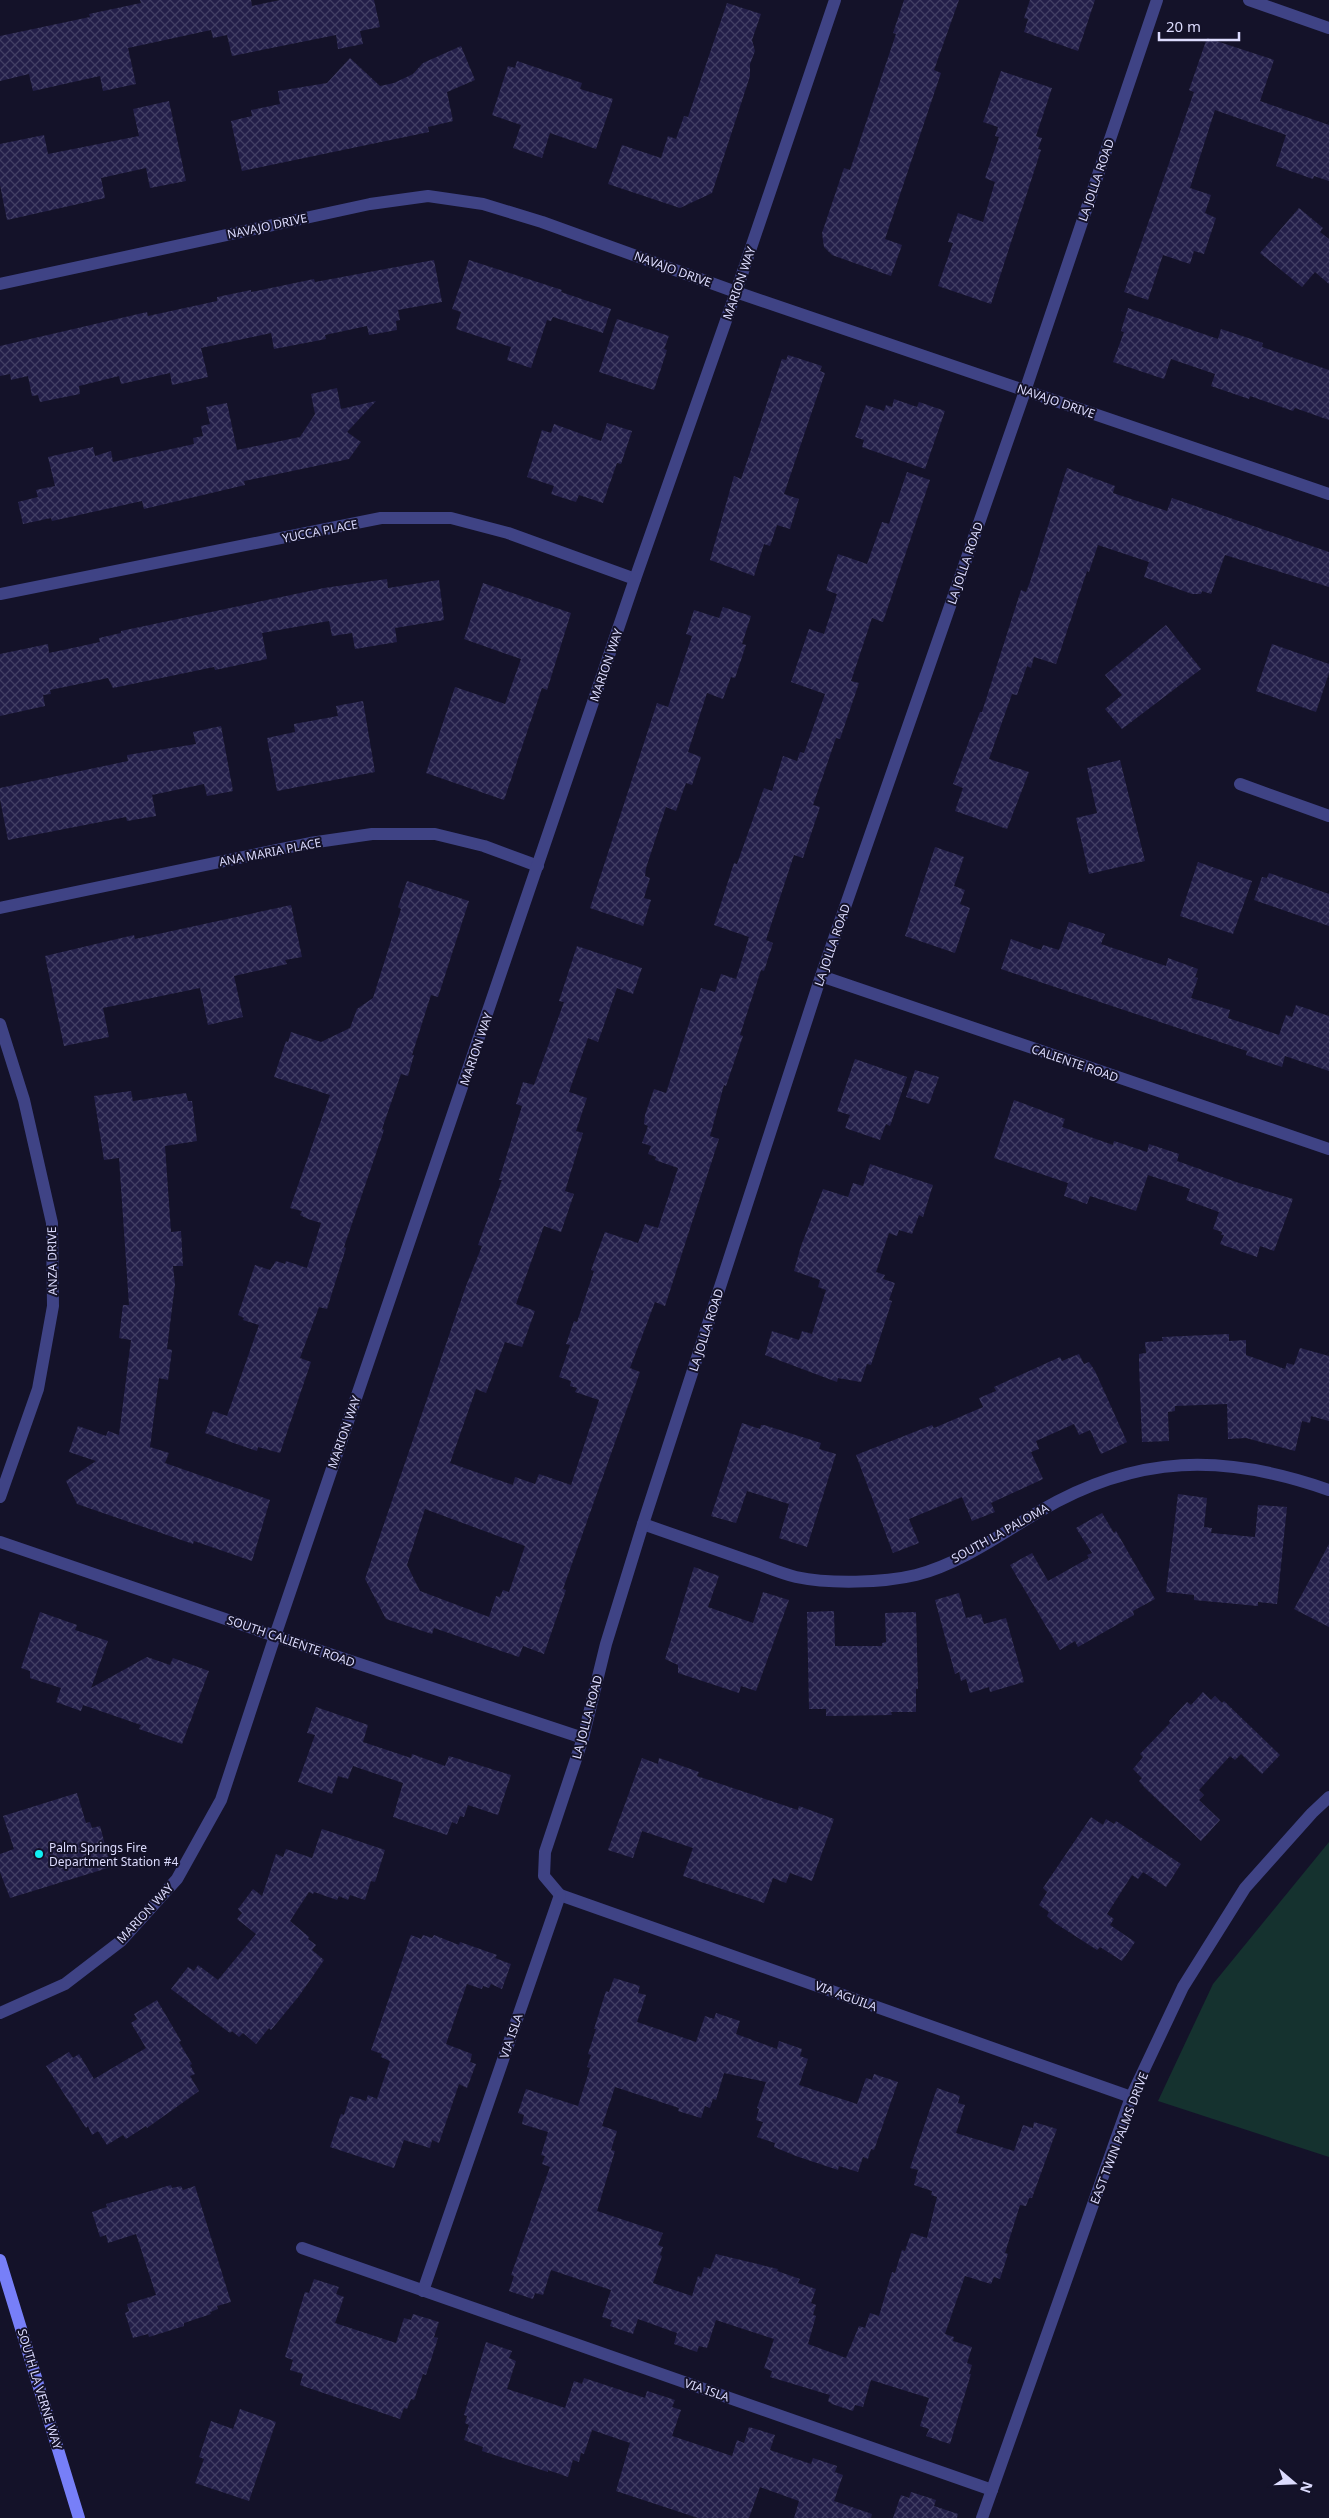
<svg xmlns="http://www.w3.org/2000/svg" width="1329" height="2518" viewBox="0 0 1329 2518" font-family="'Noto Sans',sans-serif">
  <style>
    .green { fill: #15322f }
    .building { fill: url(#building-cross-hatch); fill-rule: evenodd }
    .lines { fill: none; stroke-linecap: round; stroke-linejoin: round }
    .street { stroke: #3f4385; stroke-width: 12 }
    .secondary { stroke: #777ff8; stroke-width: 12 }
    .poi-dot { fill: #11f0f3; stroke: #141229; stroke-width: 2 }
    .labels { text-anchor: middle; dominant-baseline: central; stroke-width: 4; stroke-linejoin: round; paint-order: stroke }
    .street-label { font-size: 12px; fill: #dcdbfd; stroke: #141229 }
    .poi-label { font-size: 12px; fill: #dcdbfd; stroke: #141229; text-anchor: start }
  </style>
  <defs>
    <pattern id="building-cross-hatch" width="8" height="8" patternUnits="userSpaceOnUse" patternTransform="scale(1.25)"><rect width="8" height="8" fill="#231f49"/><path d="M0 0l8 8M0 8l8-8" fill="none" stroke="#423f64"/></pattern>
  </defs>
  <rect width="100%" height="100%" fill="#141229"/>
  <path class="green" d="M1329,1842V2157L1158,2101L1213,1984Z"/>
  <g class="building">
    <path d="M140,0H251L252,6L280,0H374L380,27L360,31L363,44L338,49L336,35L232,56L227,35L213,38L211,30L128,48L136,84L103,91L100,76L33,91L29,74L0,81V36L90,17L89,14L141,3Z"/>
    <path d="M904,0H959L934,70L941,73L885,239L902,245L891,276L832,255L824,247L822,233L844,168L850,170L896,34L893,33Z"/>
    <path d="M1030,0H1095L1078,51L1024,32L1028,19L1024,18Z"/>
    <path d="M727,3L761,14L752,40L755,51L750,64V76L712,193L680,208L608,184L622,145L661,158L668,136L676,139L684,116L688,117Z"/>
    <path d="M1207,38L1274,60L1260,101L1329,125V181L1314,176L1313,179L1276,166L1286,135L1215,110L1190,188L1211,195L1205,213L1216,218L1204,254L1194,251L1190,264L1163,255L1148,300L1124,292L1194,92L1189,90Z"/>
    <path d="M461,46L475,80L447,92L453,121L428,127L429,132L242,171L231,121L252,116L251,110L280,104L278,91L327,83L350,58L380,86L394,83L413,74L423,63Z"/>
    <path d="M517,61L582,83L580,89L613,99L596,149L550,133L542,158L513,148L521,125L492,115L508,66L515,68Z"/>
    <path d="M1001,71L1052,88L1036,136L1042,138L1038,149L1041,150L991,304L938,286L953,243L948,242L958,213L983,222L995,182L985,178L999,137L995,136L998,127L983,122Z"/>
    <path d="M169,101L186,181L150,188L146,168L101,178L105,198L7,220L0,185V144L44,135L48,154L139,136L133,109Z"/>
    <path d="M1299,208L1323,228L1320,232L1329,239V284L1315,272L1302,287L1260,253Z"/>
    <path d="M434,260L442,302L398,310L400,320L396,321L397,330L369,335L367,326L325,335L326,339L274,349L271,333L201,348L208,377L172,385L170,373L121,384L119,376L79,386L80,394L40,402L38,395L32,396L28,376L11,380L10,374L0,376V346L147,312L148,316L217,301V297L251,290V292L314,279L315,282Z"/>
    <path d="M469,260L562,290L561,292L611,309L603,333L553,317L551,321L547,320L531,368L507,360L511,347L456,329L461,312L452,309Z"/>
    <path d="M1128,308L1218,339L1221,329L1263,343L1262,347L1329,370V420L1295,408L1293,411L1250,396L1249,399L1211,386L1215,374L1171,359L1164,379L1113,362L1124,332L1121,331Z"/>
    <path d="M617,319L669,336L664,349L667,350L654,390L599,372Z"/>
    <path d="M788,355L822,366L820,371L825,373L784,494L799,499L790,529L777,525L770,546L764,544L754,576L710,560L734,476L741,479L782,359L786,360Z"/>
    <path d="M337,388L341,409L376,401L347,432L361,442L349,459L244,481L245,485L144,509L142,501L52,521L51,518L23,524L18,502L38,497L36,490L55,486L48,457L93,447L95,456L111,451L113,462L194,444L193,438L203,436L201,426L210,424L206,407L227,403L237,450L300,437L315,414L311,394Z"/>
    <path d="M894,399L917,407L919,402L945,411L925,469L862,447L864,440L855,437L866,405L884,411L886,405L892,407Z"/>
    <path d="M607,423L632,431L621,464L617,463L603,503L579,495L576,502L551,494L554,486L527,477L542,430L551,433L554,424L601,441Z"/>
    <path d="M1067,468L1115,486L1113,493L1167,511L1172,498L1329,552V587L1225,555L1211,594L1202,591L1201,594H1192L1144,577L1149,562L1098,545L1089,572L1087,571L1056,664L1034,657L1031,668L1027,666L1017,695L1012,694L989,759L1029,772L1007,829L955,811L963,788L953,784L980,712H982L1021,590L1026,592L1030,582Z"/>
    <path d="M907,472L930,480L883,622L872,618L851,681L859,683L840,739L836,738L813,805L820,807L803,858L794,855L766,940L773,943L764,971L761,970L740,1035L743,1036L726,1086L724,1085L710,1136L719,1139L665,1306L655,1302L630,1368L640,1372L563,1589L566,1590L544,1654L523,1646L519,1657L434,1628L432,1634L386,1619L365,1579L466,1286L482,1246L478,1245L502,1180H499L522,1106L516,1104L523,1082L534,1085L564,1002L559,1001L577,946L642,968L633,994L617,988L598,1042L588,1038L569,1092L587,1098L576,1131L583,1133L565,1191L574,1194L561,1232L544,1226L516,1304L535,1311L522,1347L505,1342L486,1393L476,1389L450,1463L513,1485L515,1477L535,1484L539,1474L571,1485L599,1400L575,1392L577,1388L570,1386L571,1381L559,1377L570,1345L566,1344L574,1321L577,1322L594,1271L591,1270L605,1232L638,1243L645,1224L658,1228L678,1168L655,1160L656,1157L648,1154L651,1146L642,1143L648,1126L644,1124L645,1115L654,1089L666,1093L701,988L715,992L721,974L736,979L749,937L714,925L734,863L737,864L764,788L772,791L783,756L797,761L800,752L804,753L825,694L791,682L809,629L824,634L837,594L826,590L838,554L867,564L882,522L889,524ZM425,1509L525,1546L509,1592L503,1590L500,1597L496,1596L489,1617L420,1591L407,1565Z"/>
    <path d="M387,579L388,588L439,580L444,620L395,628L397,642L355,649L352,633L332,636L329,621L262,633L267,659L215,670L214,667L113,688L108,678L50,690L51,694L43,695L45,706L0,716V654L48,644L49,653L100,642L99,638L121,633V631L324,588Z"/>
    <path d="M483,583L571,613L547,690L542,688L504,800L426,773L455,687L505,704L521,659L464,639Z"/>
    <path d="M723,607L751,616L742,644L746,645L735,678L731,677L723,699L707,693L688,752L701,757L692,785L686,783L676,811L666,807L646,868L645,876L650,878L644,898L651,900L643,926L590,908L657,703L668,707L692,636L686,634L694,610L719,618Z"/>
    <path d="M1166,625L1201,669L1122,729L1105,709L1122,695L1105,675Z"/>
    <path d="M1272,644L1329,664V673L1316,712L1256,691Z"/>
    <path d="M363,701L375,772L277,791L267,738L295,732L294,724L338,716L336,706Z"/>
    <path d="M221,726L233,791L207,796L204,784L152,795L156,816L127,821L126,817L8,840L0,799V788L128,761L127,755L196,744L193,732Z"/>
    <path d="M1120,760L1145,861L1089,874L1076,818L1097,813L1087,768Z"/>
    <path d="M935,847L964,857L954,886L965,890L960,904L970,908L955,953L905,936Z"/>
    <path d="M1198,862L1252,881L1233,934L1180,916Z"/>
    <path d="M1269,873L1329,894V926L1254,900L1262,877L1267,878Z"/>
    <path d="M407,881L469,901L438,997L431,995L412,1055H414L408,1076L401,1074L382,1129L384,1130L344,1247L346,1248L327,1309L319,1307L300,1358L311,1362L280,1453L258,1447L257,1451L205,1433L213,1411L227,1416L259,1325L243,1320L244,1318L238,1315L255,1265L270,1270L276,1261L285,1264L286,1261L307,1268L321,1223L308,1219L300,1215L302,1211L290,1208L330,1095L274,1077L286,1041L288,1042L291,1032L321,1042L350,1028L357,1009L373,998L401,909L398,907Z"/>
    <path d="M291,905L302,957L285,960L287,964L234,976L243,1017L208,1025L200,988L103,1008L109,1037L64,1046L45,956L134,935L135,939Z"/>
    <path d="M1069,922L1105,934L1101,944L1166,966L1168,958L1198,969L1195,977L1198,978L1191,998L1230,1010L1228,1018L1279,1035L1286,1015L1292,1017L1296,1005L1329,1016V1071L1285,1056L1282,1067L1246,1055L1247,1051L1001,969L1011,939L1041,950L1043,945L1059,950Z"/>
    <path d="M855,1059L907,1077L890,1126L886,1124L880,1140L845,1128L850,1115L837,1111Z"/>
    <path d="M915,1070L939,1077L929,1104L906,1097Z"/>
    <path d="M131,1091L133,1101L186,1093L188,1101H192L197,1141L165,1146L171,1232L181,1231L183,1266H173L175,1284L167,1349L172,1350L168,1380L159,1378L150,1447L169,1453L165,1463L270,1500L252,1561L194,1541L193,1544L77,1504L66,1481L96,1461L69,1452L78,1426L106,1436L108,1431L119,1435L131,1340L119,1338L123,1305H129L119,1158L104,1160L94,1096Z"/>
    <path d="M1014,1100L1065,1119L1062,1127L1113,1145L1114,1141L1147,1152L1149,1144L1179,1154L1177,1161L1239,1183L1293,1199L1274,1251L1260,1246L1257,1257L1220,1244L1224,1235H1221L1222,1232L1213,1229L1219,1212L1186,1200L1190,1189L1148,1175L1136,1211L1090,1196L1087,1204L1064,1196L1068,1183L994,1158Z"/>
    <path d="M870,1164L933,1185L923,1217L919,1215L912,1234L899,1230L897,1236L889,1233L876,1272L885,1275L883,1279L895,1283L889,1300L892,1301L871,1365L867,1364L861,1382L838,1378L837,1382L765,1355L772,1331L799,1340L802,1331L812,1334L826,1290L818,1287L820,1280L794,1271L801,1246L823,1189L848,1197L853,1183L863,1186Z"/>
    <path d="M1229,1334V1341L1246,1340V1355L1285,1369L1287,1363L1294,1365L1300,1348L1329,1356V1421L1311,1416L1310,1423L1302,1421L1295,1451L1246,1438L1228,1439L1227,1404L1175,1406V1411L1168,1412L1169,1441L1142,1442L1139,1364V1354L1146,1353L1145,1342L1163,1341L1162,1337Z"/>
    <path d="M1079,1354L1084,1364L1089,1362L1095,1371L1127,1442L1101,1454L1090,1430L1079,1435L1074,1424L1036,1441L1039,1449L1031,1452L1043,1479L991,1503L995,1512L972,1521L962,1497L909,1519L919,1543L893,1553L856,1455L932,1425L934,1428L983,1407L979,1398L996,1391L994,1387L1060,1357L1062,1361Z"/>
    <path d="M742,1423L760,1429L761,1425H764L821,1443L819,1449L836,1454L807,1547L779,1538L789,1504L747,1491L736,1523L711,1516Z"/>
    <path d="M1178,1494L1207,1498L1204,1527L1212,1528L1211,1533L1255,1537L1258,1505L1287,1507L1277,1604L1258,1602V1606L1194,1600V1595L1166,1592Z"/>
    <path d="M1102,1513L1114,1533L1116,1531L1155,1599L1133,1611L1134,1615L1078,1647L1075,1641L1060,1650L1010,1565L1032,1553L1048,1581L1089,1558L1087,1555L1092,1553L1076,1528Z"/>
    <path d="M1329,1544V1627L1294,1609Z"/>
    <path d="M694,1567L719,1576L708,1607L753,1623L763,1592L789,1600L756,1691L741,1686L739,1693L678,1673V1665L665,1659Z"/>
    <path d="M959,1593L966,1618L981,1614L984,1624L1006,1618L1024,1682L990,1692L989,1687L970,1693L966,1679L961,1681L959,1672L955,1674L935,1600Z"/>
    <path d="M834,1611L835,1646H882V1643L886,1642L885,1613L916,1612L918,1689H916V1712H891L892,1715L826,1716V1709H809L807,1612Z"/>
    <path d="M40,1612L77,1625L75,1630L108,1641L91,1688L147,1657L170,1665L173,1658L209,1671L182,1744L139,1729L141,1725L83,1705L81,1711L56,1702L61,1688L30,1678V1671L21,1668Z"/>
    <path d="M1203,1692L1211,1700L1215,1696L1222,1703L1224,1701L1280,1755L1262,1774L1241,1754L1235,1760L1230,1756L1199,1790L1204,1795L1199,1800L1220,1820L1201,1841L1145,1788L1139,1781L1142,1778L1133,1769L1143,1757L1140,1754L1170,1723L1169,1721L1187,1702L1191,1705Z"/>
    <path d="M316,1707L368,1725L363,1742L411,1758L412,1754L445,1766L449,1756L511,1775L498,1815L468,1805L464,1817L460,1816L457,1824L452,1822L447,1835L393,1817L403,1783L353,1766L348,1779L338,1776L332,1794L298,1782L315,1735L307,1733Z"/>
    <path d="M642,1758L658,1764L659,1758L699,1772L697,1776L798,1810L799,1806L834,1819L812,1881L790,1873L786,1883L773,1878L764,1903L683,1876L693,1848L642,1831L633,1858L608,1850Z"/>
    <path d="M77,1793L86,1823L90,1822L92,1828L100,1826L111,1867L10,1898L0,1872V1854L14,1849L3,1816Z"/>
    <path d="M1091,1817L1103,1825L1106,1819L1114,1824L1116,1821L1181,1864L1166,1887L1143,1872L1138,1879L1132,1875L1107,1914L1114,1919L1110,1925L1135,1942L1122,1961L1100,1947L1097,1950L1055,1923L1047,1916L1049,1912L1039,1905L1047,1892L1043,1888Z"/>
    <path d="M322,1829L385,1850L375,1882L371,1881L365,1900L350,1895L348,1900L339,1896L337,1900L314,1892L313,1894L309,1892L290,1921L309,1937L308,1939L316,1945L312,1950L324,1960L299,1996L271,2030L269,2028L256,2044L243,2033L239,2037L232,2031L230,2033L171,1989L188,1967L194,1971L198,1965L218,1980L256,1934L237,1919L242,1913L238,1909L253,1889L262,1896L276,1854L283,1857L286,1849L312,1858Z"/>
    <path d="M411,1935L421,1939L423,1935L432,1938L434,1935L459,1945L460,1942L497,1955L495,1958L511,1964L502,1989L491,1984L489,1988L483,1986L482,1989L467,1984L446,2044L472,2054L470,2062L476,2064L467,2088L459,2084L439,2143L432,2140L430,2148L404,2140L394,2168L330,2147L341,2114L344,2115L350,2096L366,2101L368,2095L377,2099L390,2061L381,2057L382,2054L371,2050Z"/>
    <path d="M614,1978L640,1986L638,1993L646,1995L637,2022L696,2042L705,2016L714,2019L716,2013L740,2021L736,2034L777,2049L779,2041L802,2049L800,2056L808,2059L799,2085L857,2104L866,2078L872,2080L874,2074L898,2082L874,2150L871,2149L868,2159L863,2157L858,2172L839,2166L838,2170L796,2156L774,2147L775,2143L757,2137L763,2122L756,2120L759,2109L757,2108L766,2082L724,2073L716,2100L713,2099L710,2108L705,2106L701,2118L678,2111L679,2108L615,2087L602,2126L617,2131L611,2150L615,2151L597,2211L663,2233L658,2245L663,2247L660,2255L662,2256L653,2283L692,2296L698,2276L701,2277L704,2267L710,2269L716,2254L778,2269L777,2271L800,2279L798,2283L816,2289L811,2303L816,2305L813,2315L816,2316L808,2344L846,2358L859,2326L865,2328L870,2313L879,2316L892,2272L895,2273L902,2250L905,2251L911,2233L927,2238L937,2197L931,2195L932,2191L914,2185L918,2170L910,2168L937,2088L960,2096L958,2103L965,2105L956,2133L1014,2151L1023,2125L1033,2128L1034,2122L1057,2129L1032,2198H1029L1026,2206L1020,2205L1005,2253L1008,2254L1000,2279L994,2277L991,2284L965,2276L945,2334L954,2337L953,2341L972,2347L967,2363L972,2365L969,2374H971L950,2444L926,2436L929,2429L920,2426L929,2398L871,2380L863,2407L855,2405L853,2411L832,2404L828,2401L830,2395L770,2377L772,2371L764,2368L774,2339L716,2320L707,2348L699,2346L697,2352L674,2344L677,2333L638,2319L633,2334L610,2326L612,2320L602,2317L611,2290L551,2270L543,2295L535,2293L533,2299L509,2291L514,2276L511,2275L550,2167L542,2164L545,2156L541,2155L548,2132L522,2124L524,2115L518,2113L526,2089L578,2106L590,2068L587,2067L591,2055L588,2054L596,2029H594L606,1991L609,1992Z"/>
    <path d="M157,2000L181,2041L179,2042L192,2064L190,2065L195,2074L190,2076L199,2091L147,2128L146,2126L126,2139L123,2135L107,2145L98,2131L92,2135L88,2126L86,2128L46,2066L69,2052L73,2058L79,2054L94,2079L146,2048L131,2023L137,2019L134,2014Z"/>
    <path d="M171,2185L172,2188L181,2186L183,2190L195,2186L231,2302L217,2306L218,2309L210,2312L211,2314L184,2323V2326L149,2337L148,2334L133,2338L125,2313L129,2311L127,2304L156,2295L136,2234L108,2243L106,2235L100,2237L92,2212L107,2207L106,2204Z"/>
    <path d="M314,2279L339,2287L336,2294L344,2297L335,2323L396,2343L404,2318L411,2320L413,2314L439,2322L434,2337L438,2338L426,2375L423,2374L414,2400L411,2399L407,2409L404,2408L400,2419L300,2385L303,2374L290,2370L293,2360L285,2357L305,2292L309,2293Z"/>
    <path d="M486,2342L512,2351L509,2358L516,2361L507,2389L565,2408L574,2381L582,2384L584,2378L645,2398L647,2391L675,2400L672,2407L681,2410L672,2436L732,2456L737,2440L744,2443L749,2427L775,2435L770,2450L811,2464L813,2458L837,2466L835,2472L843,2475L834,2501L872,2514L871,2518H794L799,2501L760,2487L749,2518H698L616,2491L630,2443L592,2430L584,2454L581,2453L579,2462L573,2460L568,2477L548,2470V2472L482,2451L483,2447L464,2440L469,2425L465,2423L467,2416L464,2415Z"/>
    <path d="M240,2409L276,2422L249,2501L195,2483L204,2459L199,2457L211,2421L233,2429Z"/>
    <path d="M911,2492L936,2500L934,2506L958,2514L957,2518H893L901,2495L909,2498Z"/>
  </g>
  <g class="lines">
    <g class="street">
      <path d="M1249,0L1329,28"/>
      <path d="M0,284L370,204L428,196L483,204L542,222L736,292L1329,494"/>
      <path d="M0,594L381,518H451L508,533L635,579"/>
      <path d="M1240,784L1329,816"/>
      <path d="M0,908L310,843L372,834H435L484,846L538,866"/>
      <path d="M821,976L1329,1149"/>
      <path d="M0,1024L24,1100L52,1223L53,1306L38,1389L0,1497"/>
      <path d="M643,1524C677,1536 712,1548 746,1560C762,1565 779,1573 796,1577C829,1584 883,1583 916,1575C960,1564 1001,1534 1040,1511C1137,1454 1224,1453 1329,1490"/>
      <path d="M0,1542L275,1636L583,1738"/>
      <path d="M560,1895L544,1876L545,1852L583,1738L606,1644L643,1524L821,976L1025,391L1157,0"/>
      <path d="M560,1895L1131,2097"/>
      <path d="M0,2013L65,1984L121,1941L177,1879L221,1800L275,1636L635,579L736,292L835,0"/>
      <path d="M302,2248L992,2490"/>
      <path d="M423,2291L560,1895"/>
      <path d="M982,2518L1131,2097L1183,1987L1245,1888L1312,1813L1329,1797"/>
    </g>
    <path class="secondary" d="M0,2260L79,2518"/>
  </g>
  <circle class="poi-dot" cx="39" cy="1854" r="5"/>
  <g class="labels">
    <g class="street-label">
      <text transform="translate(1096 180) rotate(-71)">LA JOLLA ROAD</text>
      <text transform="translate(267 226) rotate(-12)">NAVAJO DRIVE</text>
      <text transform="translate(673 269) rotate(20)">NAVAJO DRIVE</text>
      <text transform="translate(739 283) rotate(-71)">MARION WAY</text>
      <text transform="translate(1056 401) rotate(19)">NAVAJO DRIVE</text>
      <text transform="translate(320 531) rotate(-11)">YUCCA PLACE</text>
      <text transform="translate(965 563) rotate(-71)">LA JOLLA ROAD</text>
      <text transform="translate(606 665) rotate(-71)">MARION WAY</text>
      <text transform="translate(270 852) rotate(-11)">ANA MARIA PLACE</text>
      <text transform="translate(832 945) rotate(-71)">LA JOLLA ROAD</text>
      <text transform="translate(476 1049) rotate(-71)">MARION WAY</text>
      <text transform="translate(1075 1063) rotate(19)">CALIENTE ROAD</text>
      <text transform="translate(52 1261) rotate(-91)">ANZA DRIVE</text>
      <text transform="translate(706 1330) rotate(-72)">LA JOLLA ROAD</text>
      <text transform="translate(344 1432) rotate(-71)">MARION WAY</text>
      <text transform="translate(1000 1533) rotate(-29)">SOUTH LA PALOMA</text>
      <text transform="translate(291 1641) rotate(19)">SOUTH CALIENTE ROAD</text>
      <text transform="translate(587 1717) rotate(-75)">LA JOLLA ROAD</text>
      <text transform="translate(145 1913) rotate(-47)">MARION WAY</text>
      <text transform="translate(846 1996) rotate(20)">VIA AGUILA</text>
      <text transform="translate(511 2036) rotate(-71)">VIA ISLA</text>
      <text transform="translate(1119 2138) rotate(-69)">EAST TWIN PALMS DRIVE</text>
      <text transform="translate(40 2389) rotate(73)">SOUTH LA VERNE WAY</text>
      <text transform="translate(707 2390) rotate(19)">VIA ISLA</text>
    </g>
    <g class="poi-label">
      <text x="49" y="1847">Palm Springs Fire<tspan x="49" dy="14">Department Station #4</tspan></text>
    </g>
  </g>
  <g transform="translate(1294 2483) rotate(109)" stroke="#141229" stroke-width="4" paint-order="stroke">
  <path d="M0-4L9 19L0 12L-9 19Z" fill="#dcdbfd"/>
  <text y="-8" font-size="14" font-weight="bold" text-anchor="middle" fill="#dcdbfd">N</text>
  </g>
  <path d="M1159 32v8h80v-8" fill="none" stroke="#dcdbfd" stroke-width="2.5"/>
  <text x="1166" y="32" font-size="15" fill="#dcdbfd" stroke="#141229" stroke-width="4" paint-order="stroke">20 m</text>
</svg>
